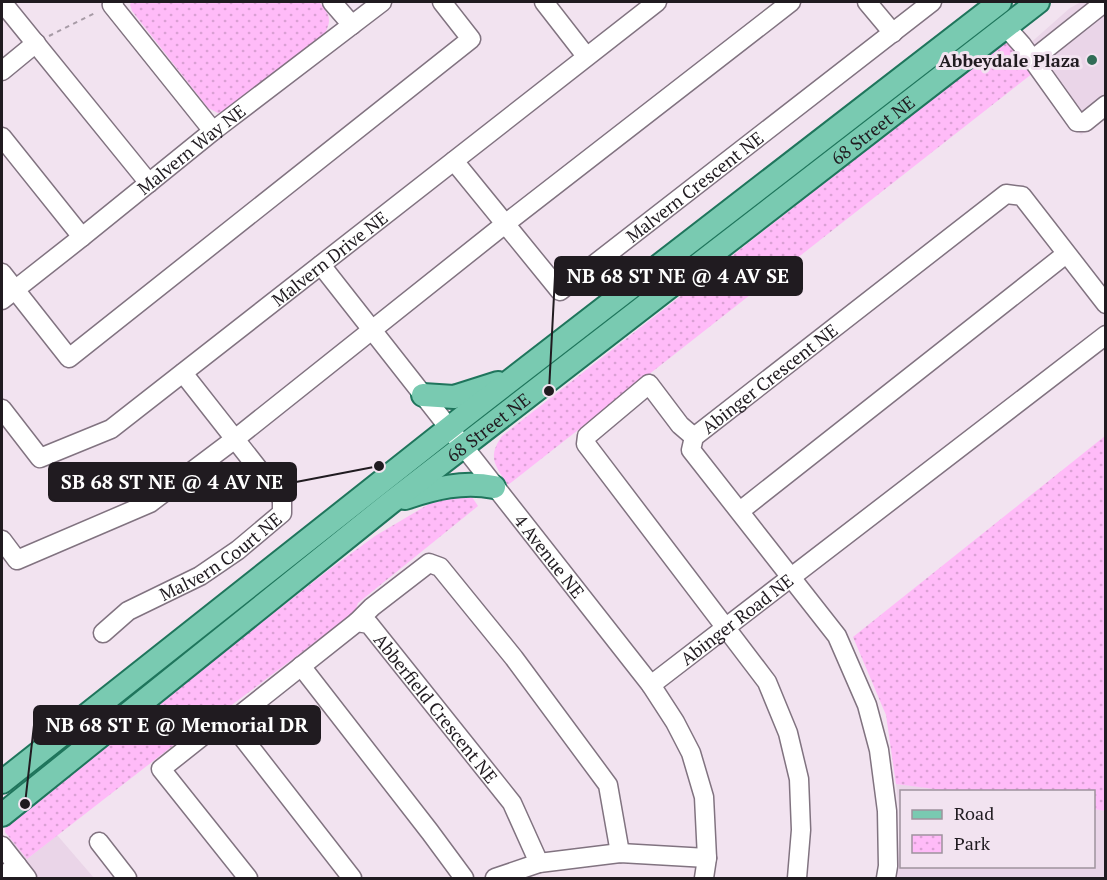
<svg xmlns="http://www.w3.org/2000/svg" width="1107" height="880" viewBox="0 0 1107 880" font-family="'PT Serif',serif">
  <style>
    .built { fill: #ead5e8 }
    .park { fill: url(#park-dots) }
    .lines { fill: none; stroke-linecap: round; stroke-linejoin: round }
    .minor-casing { stroke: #817380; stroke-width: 21 }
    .major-casing { stroke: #1f755c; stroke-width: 26 }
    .path { stroke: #a79ba6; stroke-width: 2; stroke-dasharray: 4.5 4.5; stroke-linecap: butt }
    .minor { stroke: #fff; stroke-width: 18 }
    .major { stroke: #79cab1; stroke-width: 22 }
    .poi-dot { fill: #316c56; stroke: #f2e3f0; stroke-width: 2 }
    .labels { text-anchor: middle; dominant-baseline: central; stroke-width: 6; stroke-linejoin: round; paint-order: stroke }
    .poi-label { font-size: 18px; font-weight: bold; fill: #201b20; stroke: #f2e3f0; text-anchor: end }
    .street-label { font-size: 18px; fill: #201b20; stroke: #f2e3f0 }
    .leader { fill: none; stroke: #201b20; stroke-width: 2 }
    .callout-dot { fill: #201b20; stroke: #f2e3f0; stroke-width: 2 }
    .callout { fill: #201b20; stroke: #201b20; stroke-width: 2 }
    .callout-label { font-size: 20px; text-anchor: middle; font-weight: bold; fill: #fff }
  </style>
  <defs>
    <pattern id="park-dots" width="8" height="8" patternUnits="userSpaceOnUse" patternTransform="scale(1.5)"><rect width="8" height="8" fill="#ffbbf8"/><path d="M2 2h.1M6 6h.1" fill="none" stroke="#daa0d4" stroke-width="1.8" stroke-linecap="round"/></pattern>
  </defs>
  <rect width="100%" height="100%" fill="#f2e3f0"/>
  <g class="built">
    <path d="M1081,2H1105V116L1081,135L1018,54L1070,8Z"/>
    <path d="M896,784L957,791L902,792V866H1094V809L1105,811V878H897L900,817Z"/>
    <path d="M57,835L94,878H2V843L9,837L27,859Z"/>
  </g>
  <g class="park">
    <path d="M131,2H319C331,16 332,20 323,37L224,112L218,113L208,108L132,11L130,5Z"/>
    <path d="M1005,42L1022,58L1033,73L508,485C495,466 487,457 502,436Z"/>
    <path d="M1105,436V811L1094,809V792H957L896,784L886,715L853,637Z"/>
    <path d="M461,495L472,497L478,506L358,603L355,612L225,710L215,713L27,859L5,832L6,823L330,569L375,536L429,504Z"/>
  </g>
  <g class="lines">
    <defs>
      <g id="minor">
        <path d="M2,2L149,183"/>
        <path d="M114,2L112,5L213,131"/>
        <path d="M332,2L352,25"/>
        <path d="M544,2L586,56"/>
        <path d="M867,2L893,33"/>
        <path d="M1006,27L1022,45L1077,122H1085L1106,105"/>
        <path d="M1032,60L1105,2"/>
        <path d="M2,71L36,43"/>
        <path d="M2,137L82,237"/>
        <path id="s1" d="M454,161L560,291L932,2"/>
        <path id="s2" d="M321,265L651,685L675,722L691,753L704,797L707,858L704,878"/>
        <path d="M2,273L69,358L471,39L442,2"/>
        <path id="s3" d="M2,300L82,237L213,131L382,2"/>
        <path id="s4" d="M2,409L40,458L111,429L657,2"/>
        <path d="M694,437L680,425L649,384L587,436L586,444L767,682L788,733L799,779L801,830L797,878"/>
        <path d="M740,511L1066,254"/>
        <path d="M2,540L17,560L150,503L235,439L505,224L791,2"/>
        <path d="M357,622L372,607L429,563L440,567L514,658L608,785L620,853"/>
        <path id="s5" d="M103,633L128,611L200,576L238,550L282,513V499L183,373"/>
        <path d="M301,666L430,832L464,878"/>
        <path id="s6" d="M651,685L1106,335"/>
        <path d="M236,718L219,723L161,769L248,878"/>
        <path d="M99,842L127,878"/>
        <path d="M2,846L27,878"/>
        <path d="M2,877L17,865"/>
        <path id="s7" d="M352,878L236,729V718L357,622L369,624L512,803L539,863"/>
        <path d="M495,878L539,863L620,853L707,858"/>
        <path id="s8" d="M886,878L888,866L887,811L879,750L867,705L837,636L691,450L694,437L1006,194L1022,196L1106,304"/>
      </g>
      <g id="major">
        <path d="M423,395L454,397L498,383"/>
        <path d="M405,498C435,488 463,481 494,487"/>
        <path d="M2,782L462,418L1000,2"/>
        <path id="s9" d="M2,815L390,503L1038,2"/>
      </g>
    </defs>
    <use href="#minor" class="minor-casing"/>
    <use href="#major" class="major-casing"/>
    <path class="path" d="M49,36L97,12"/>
    <use href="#minor" class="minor"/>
    <use href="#major" class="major"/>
  </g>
  <circle class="poi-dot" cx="1092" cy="60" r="6"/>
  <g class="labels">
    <g class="poi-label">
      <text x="1080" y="60">Abbeydale Plaza</text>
    </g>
    <g class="street-label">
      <text stroke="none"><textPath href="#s9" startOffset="1108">68 Street NE</textPath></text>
      <text stroke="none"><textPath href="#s3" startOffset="242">Malvern Way NE</textPath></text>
      <text stroke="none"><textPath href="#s1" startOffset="338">Malvern Crescent NE</textPath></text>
      <text stroke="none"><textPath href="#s4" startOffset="416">Malvern Drive NE</textPath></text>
      <text stroke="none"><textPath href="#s8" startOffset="596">Abinger Crescent NE</textPath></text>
      <text stroke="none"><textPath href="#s9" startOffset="622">68 Street NE</textPath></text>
      <text stroke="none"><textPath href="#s5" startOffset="141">Malvern Court NE</textPath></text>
      <text stroke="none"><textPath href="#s2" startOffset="370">4 Avenue NE</textPath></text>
      <text stroke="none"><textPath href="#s6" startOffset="108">Abinger Road NE</textPath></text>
      <text stroke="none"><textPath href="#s7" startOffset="474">Abberfield Crescent NE</textPath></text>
    </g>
  </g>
  <path class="leader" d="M549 391L555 276M379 466L296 482M25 804L34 725"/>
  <g class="callout-dot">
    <circle cx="549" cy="391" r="6"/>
    <circle cx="379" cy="466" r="6"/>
    <circle cx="25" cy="804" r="6"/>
  </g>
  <g class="callout">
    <rect x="555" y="257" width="247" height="38" rx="6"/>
    <rect x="49" y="463" width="247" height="38" rx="6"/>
    <rect x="34" y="706" width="286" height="38" rx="6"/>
  </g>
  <g class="callout-label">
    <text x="678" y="283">NB 68 ST NE @ 4 AV SE</text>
    <text x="172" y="489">SB 68 ST NE @ 4 AV NE</text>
    <text x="177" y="732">NB 68 ST E @ Memorial DR</text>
  </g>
  <rect width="1107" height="880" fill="none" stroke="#201b20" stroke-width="6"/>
  <rect x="900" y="790" width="195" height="78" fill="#f2e3f0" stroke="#9e939d" stroke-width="1.5"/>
  <rect x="912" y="810" width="30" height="9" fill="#79cab1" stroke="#9e939d" stroke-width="1.5"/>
  <text x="954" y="820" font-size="18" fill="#201b20">Road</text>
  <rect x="912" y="835" width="30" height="18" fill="url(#park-dots)" stroke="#9e939d" stroke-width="1.5"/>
  <text x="954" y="850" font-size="18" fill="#201b20">Park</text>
</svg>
